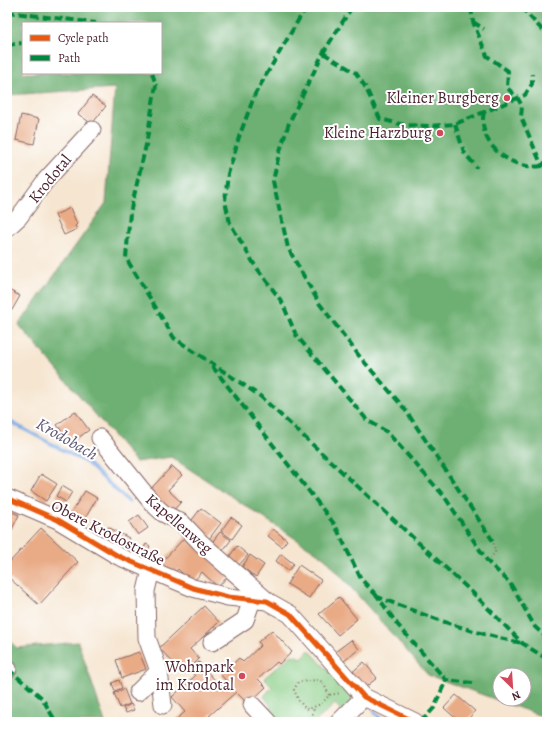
<svg xmlns="http://www.w3.org/2000/svg" width="554" height="729" viewBox="0 0 554 729" font-family="Alegreya,serif">
  <style>
    .green { fill: #89cd86; stroke: #6a7658 }
    .forest { fill: #6eb073; stroke: #5c684f; fill-rule: evenodd }
    .lines { fill: none; stroke-linecap: round; stroke-linejoin: round }
    .stream { stroke: #7baae5; stroke-width: 3.5 }
    .building { fill: #e9ab86 }
    .minor-casing { stroke: #866565; stroke-width: 19 }
    .path { stroke: #866565; stroke-width: 2; stroke-dasharray: 1 3; stroke-linecap: butt }
    .minor { stroke: #fff; stroke-width: 17 }
    .quiet { stroke: #00873e; stroke-width: 4; stroke-dasharray: 8 4; stroke-linecap: butt }
    .cycleway-casing { stroke: #fff; stroke-width: 8 }
    .cycleway { stroke: #e8590c; stroke-width: 5 }
    .poi-dot { fill: #d1495b; stroke: #fff; stroke-width: 1.5 }
    .labels { text-anchor: middle; dominant-baseline: central; stroke-width: 4; stroke-linejoin: round; paint-order: stroke }
    .poi-label { font-size: 16px; fill: #4a1f2b; stroke: #fff; text-anchor: end }
    .street-label { font-size: 16px; fill: #4a1f2b; stroke: #fff }
    .water-label { font-size: 17px; font-style: italic; fill: #5e5775; stroke: #fff }
  </style>
  <rect width="100%" height="100%" fill="#fff"/>
  <filter id="ink" filterUnits="userSpaceOnUse"><feTurbulence type="fractalNoise" baseFrequency=".025" numOctaves="2"/><feDisplacementMap in="SourceGraphic" scale="8" xChannelSelector="R" yChannelSelector="G"/><feConvolveMatrix kernelMatrix="1 2 1 2 8 2 1 2 1" color-interpolation-filters="sRGB"/></filter>
  <filter id="wash" filterUnits="userSpaceOnUse"><feTurbulence type="fractalNoise" baseFrequency=".012" numOctaves="4" result="noise"/><feDisplacementMap in="SourceGraphic" scale="16" xChannelSelector="R" yChannelSelector="G"/><feGaussianBlur stdDeviation="0.9" result="paint"/><feColorMatrix in="noise" values="0 0 0 0 0 0 0 0 0 0 0 0 0 0 0 0 0 1.4 0 .05"/><feComposite in="paint" operator="in"/></filter>
  <g filter="url(#wash)">
    <rect width="100%" height="100%" fill="#f6e6d1"/>
    <path class="green" d="M309,650L356,701L343,712L335,704L315,722H275L268,715L271,706L264,696L272,687L264,678L292,655L302,658Z"/>
    <g class="forest">
      <path d="M7,7H547V718L428,675L325,558L171,457L136,462L19,325L106,203L115,88L7,95ZM23,23H161V73H23ZM500,675H524V699H500Z"/>
      <path d="M7,639L17,648L78,642L105,722H7Z"/>
    </g>
    <g class="lines">
      <g class="stream">
        <path d="M7,420L87,463L129,502"/>
        <path d="M374,711L383,722"/>
      </g>
    </g>
    <g id="blocks">
      <g class="building">
        <path d="M92,96L106,106L92,124L78,114Z"/>
        <path d="M21,115L39,119L34,144L16,140Z"/>
        <path d="M70,208L77,224L75,226L77,229L64,235L55,215Z"/>
        <path d="M7,289L20,296L12,310L7,307Z"/>
        <path d="M75,411L89,430L71,443L57,425Z"/>
        <path d="M172,466L182,475L168,490L181,502L169,515L146,494Z"/>
        <path d="M41,474L57,484L46,501L31,491Z"/>
        <path d="M62,486L72,492L66,502L56,496Z"/>
        <path d="M85,491L97,498L83,522L70,514Z"/>
        <path d="M201,508L221,523L209,539L189,524Z"/>
        <path d="M7,510L19,515L12,529L7,527Z"/>
        <path d="M139,515L148,528L138,535L129,522Z"/>
        <path d="M231,517L242,525L232,539L221,531Z"/>
        <path d="M108,527L129,538L122,552L101,542Z"/>
        <path d="M41,528L78,562L39,605L7,576V565Z"/>
        <path d="M273,529L287,540L282,547L268,536Z"/>
        <path d="M220,532L231,540L221,553L210,545Z"/>
        <path d="M186,536L229,575L218,587L202,572L192,583L178,569L172,577L159,565Z"/>
        <path d="M146,544L150,546L147,553L142,552Z"/>
        <path d="M237,546L248,555L239,565L229,557Z"/>
        <path d="M281,554L294,564L288,571L276,561Z"/>
        <path d="M250,555L264,565L256,577L242,567Z"/>
        <path d="M299,565L321,580L309,598L287,584Z"/>
        <path d="M339,597L357,619L338,635L319,614Z"/>
        <path d="M204,606L219,622L190,649L199,659L184,674L159,648Z"/>
        <path d="M272,630L292,652L279,664L277,662L258,679L266,687L248,704L236,692L209,716L214,722H173L185,712L172,697L195,676L190,670L199,662L220,686L226,681L221,675L239,658L243,662L261,645L258,642Z"/>
        <path d="M351,640L359,649L343,662L335,652Z"/>
        <path d="M139,652L146,669L122,678L116,660Z"/>
        <path d="M364,662L377,678L363,689L350,674Z"/>
        <path d="M119,680L122,688L115,691L112,683Z"/>
        <path d="M124,689L130,704L120,708L114,693Z"/>
        <path d="M456,695L475,711L466,722H460L444,708Z"/>
        <path d="M131,704L134,710L126,713L123,708Z"/>
        <path d="M152,717L157,722H147Z"/>
      </g>
    </g>
  </g>
  <g filter="url(#ink)">
    <use href="#blocks" fill-opacity="0" stroke="#866565" stroke-width="1"/>
    <g class="lines">
      <defs>
        <g id="minor">
          <path d="M7,228L19,217L46,180L92,130"/>
          <path d="M100,438L153,504L163,513L182,523L201,543L267,601"/>
          <path d="M7,498L58,520L118,556L193,588L228,597L267,601L290,614L364,697L415,722"/>
          <path d="M151,570L146,591L147,638L159,671L163,705"/>
          <path d="M212,642L245,620L252,600"/>
          <path d="M7,668L8,669"/>
          <path d="M138,692L159,671"/>
          <path d="M252,705L268,722"/>
          <path d="M339,722L364,697"/>
        </g>
      </defs>
      <use href="#minor" class="minor-casing"/>
      <g class="path">
        <path d="M488,562L495,552L493,541"/>
        <path d="M329,695L323,682L317,680L298,682L294,690L299,701L306,709C316,707 323,704 329,695L341,693"/>
        <path d="M311,722L314,708"/>
      </g>
      <use href="#minor" class="minor"/>
      <g class="quiet">
        <path d="M306,7L255,94L239,137L228,174L225,201L230,223L254,264L282,302L296,335L367,420L387,432L444,496L488,562L510,583L535,627L547,638"/>
        <path d="M352,7L323,53L289,123L279,154L273,181L288,248L319,303L360,357L404,408L493,541"/>
        <path d="M471,7L473,22L487,56L508,71L507,88L517,97L522,106L521,117L542,166L547,160"/>
        <path d="M521,7L547,35"/>
        <path d="M7,12L96,23"/>
        <path d="M473,22L484,29"/>
        <path d="M7,45L23,43"/>
        <path d="M323,53L356,73L366,88L380,119L404,125L429,126L455,124L525,95L532,84V74"/>
        <path d="M152,73L156,85L146,145L130,213L126,258L174,338L260,396L475,595L522,643L547,659"/>
        <path d="M484,112C476,145 513,171 542,166"/>
        <path d="M455,124L464,152L477,168"/>
        <path d="M212,366L335,525L361,579L378,597"/>
        <path d="M8,669L42,698L56,722"/>
        <path d="M473,683L446,680L397,624L378,597C426,616 472,633 522,643"/>
        <path d="M421,722L434,708L446,680"/>
      </g>
      <defs>
        <path id="cycleway" d="M7,498L58,520L118,556L193,588L228,597L267,601L290,614L364,697L415,722"/>
      </defs>
      <use href="#cycleway" class="cycleway-casing"/>
      <use href="#cycleway" class="cycleway"/>
    </g>
  </g>
  <g class="poi-dot">
    <circle cx="507" cy="98" r="4"/>
    <circle cx="440" cy="133" r="4"/>
    <circle cx="242" cy="676" r="4"/>
  </g>
  <g class="labels">
    <g class="poi-label">
      <text x="499" y="98">Kleiner Burgberg</text>
      <text x="432" y="133">Kleine Harzburg</text>
      <text x="234" y="667">Wohnpark<tspan x="234" dy="18">im Krodotal</tspan></text>
    </g>
    <g class="street-label">
      <text transform="translate(50 179) rotate(-51)">Krodotal</text>
      <text transform="translate(179 524) rotate(41)">Kapellenweg</text>
      <text transform="translate(108 533) rotate(27)">Obere Krodostraße</text>
    </g>
    <g class="water-label">
      <text transform="translate(67 439) rotate(30)">Krodobach</text>
    </g>
  </g>
  <rect width="554" height="729" fill="none" stroke="#fff" stroke-width="24"/>
  <rect x="22" y="22" width="140" height="52" fill="#ffffff" stroke="#b7a5aa"/>
  <rect x="30" y="35" width="20" height="6" fill="#e8590c" stroke="#b7a5aa"/>
  <text x="58" y="42" font-size="12" fill="#4a1f2b">Cycle path</text>
  <rect x="30" y="55" width="20" height="6" fill="#00873e" stroke="#b7a5aa"/>
  <text x="58" y="62" font-size="12" fill="#4a1f2b">Path</text>
  <g transform="translate(512 687) rotate(155)"><circle r="19" fill="#ffffff" stroke="#b7a5aa"/>
  <path d="M0-3L7 15L0 10L-7 15Z" fill="#d1495b"/>
  <text y="-6" font-size="11" font-weight="bold" text-anchor="middle" fill="#4a1f2b">N</text>
  </g>
</svg>
